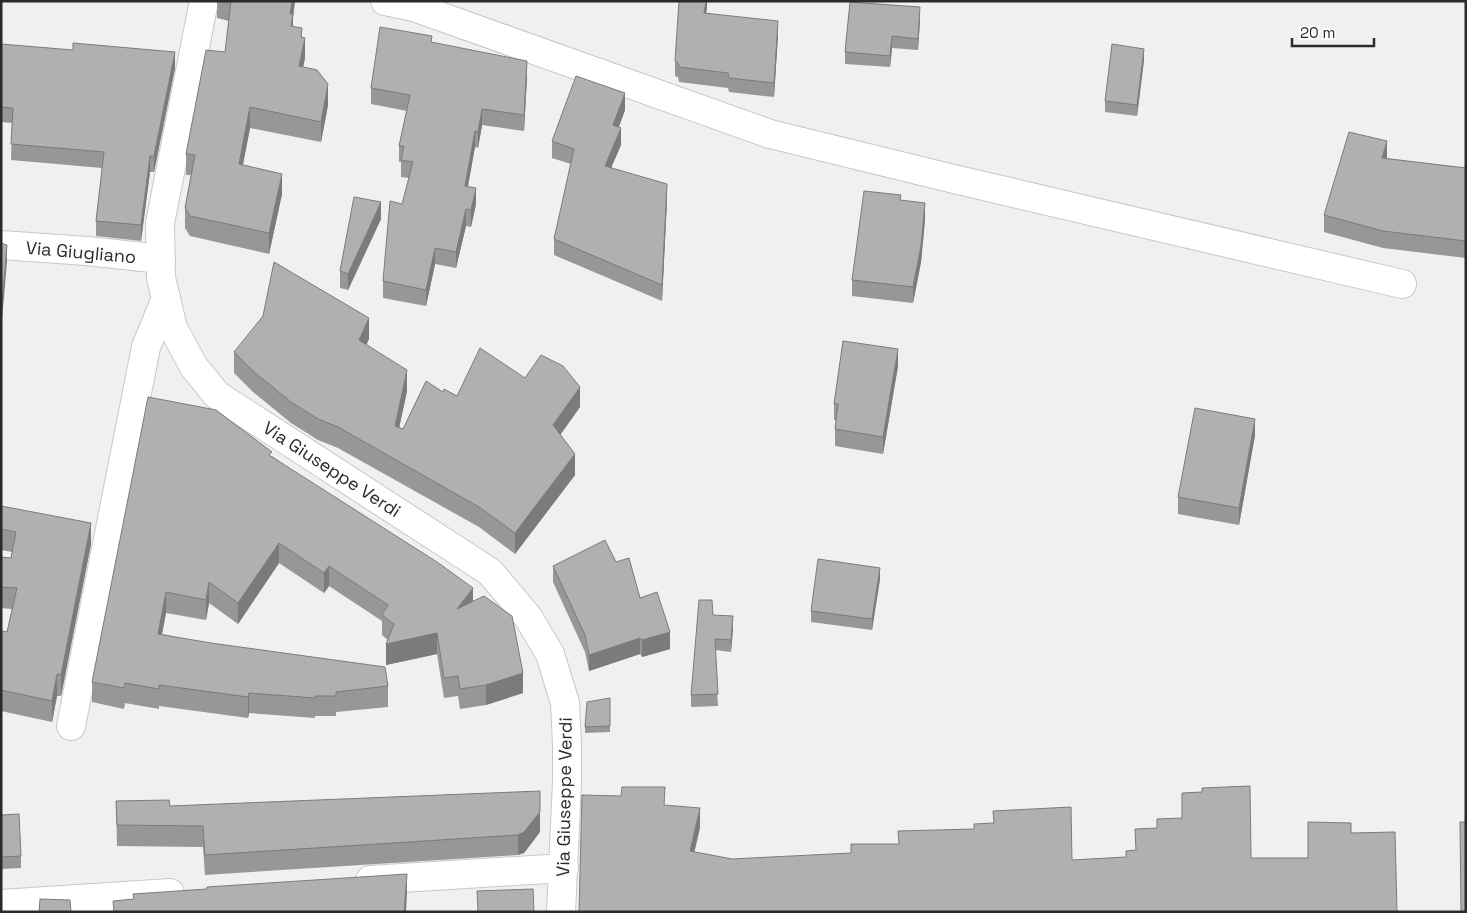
<svg xmlns="http://www.w3.org/2000/svg" width="1467" height="913" viewBox="0 0 1467 913" font-family="'Space Grotesk',sans-serif">
  <style>
    .lines { fill: none; stroke-linecap: round; stroke-linejoin: round }
    .minor-casing { stroke: #c7c8ca; stroke-width: 30 }
    .tertiary-casing { stroke: #c7c8ca; stroke-width: 30 }
    .minor { stroke: #fff; stroke-width: 28 }
    .tertiary { stroke: #fff; stroke-width: 28 }
    .wall { fill: #979698 }
    .shaded-wall { fill: #7b7a7c }
    .building { fill: #b0afb1; stroke: #7b7a7c }
    .labels { text-anchor: middle; dominant-baseline: central; stroke-width: 4; stroke-linejoin: round; paint-order: stroke }
    .street-label { font-size: 18px; fill: #2a2a2b; stroke: #fcfdff }
  </style>
  <rect width="100%" height="100%" fill="#eff0f2"/>
  <g class="lines">
    <defs>
      <g id="minor">
        <path d="M385,1L414,7L770,134L954,179L1402,284"/>
        <path d="M1,245L87,251L161,259"/>
        <path d="M71,726L146,347L166,298"/>
        <path d="M370,880L564,868"/>
        <path d="M1,904L170,893"/>
      </g>
      <path id="tertiary" d="M204,1L160,223L161,278L173,328L194,367L217,395L490,572L528,617L550,654L565,703L567,744V781L561,912"/>
    </defs>
    <use href="#minor" class="minor-casing"/>
    <use href="#tertiary" class="tertiary-casing"/>
    <use href="#minor" class="minor"/>
    <use href="#tertiary" class="tertiary"/>
  </g>
  <g class="wall">
    <path d="M217,1H295L293,17V26L302,37L305,58L303,67L328,105L321,142L250,128L243,165L282,194L269,254L190,236L185,228V208L191,175H186V154L225,52L229,21L217,18Z"/>
    <path d="M707,1L706,13L778,35L774,97L729,92L728,88L679,82L678,77L675,76V61Z"/>
    <path d="M920,19L918,50L892,48L890,67L845,64V52Z"/>
    <path d="M432,43L527,77L524,131L482,125L478,148L475,147L468,186L476,204L471,227L466,226L456,268L435,264L426,306L383,298V281L409,178L401,177V162H399V146L407,111L371,104V88Z"/>
    <path d="M1,44L175,68L154,172H150L141,241L96,236V221L102,168L11,160L12,123L1,122Z"/>
    <path d="M1144,60L1137,116L1105,112V101Z"/>
    <path d="M625,110L619,127L621,145L611,168L667,200L662,301L554,255V239L571,164L552,158V141Z"/>
    <path d="M1387,159L1466,168V258L1383,248L1324,232V215Z"/>
    <path d="M901,200L925,220L921,262L913,303L852,296V280Z"/>
    <path d="M381,219L348,290L340,288V271Z"/>
    <path d="M369,339L366,345L407,391L399,428L403,429L443,392L457,396L525,378L580,407L560,435L575,475L515,554L479,527L338,448L318,440L291,423L253,392L234,373V352Z"/>
    <path d="M898,366L883,454L835,446V429L836,420H834V404Z"/>
    <path d="M1255,435L1239,525L1178,514V497Z"/>
    <path d="M272,456L473,601L523,693L486,705L460,709L458,696L444,698L437,654L386,665L388,640L382,635V621L329,586L324,593L279,563L238,624L209,603L206,620L166,613L162,634L388,686V707L336,712V716H315V718L249,713L248,718L159,706V709L125,703L124,709L92,702V682Z"/>
    <path d="M1,506L91,544L61,696H57L52,722L1,711V631L7,632L12,609L1,608V557L11,558L12,552L1,550Z"/>
    <path d="M616,562L640,598L670,649L642,657L640,654L589,671L585,652L553,582V566Z"/>
    <path d="M880,579L872,630L811,622V611Z"/>
    <path d="M713,615L733,628L731,652L715,650L718,706L691,707V695Z"/>
    <path d="M610,698V732L585,733V727Z"/>
    <path d="M116,801L170,806L540,832L524,853L518,855L205,875L203,847L117,846Z"/>
    <path d="M1,815L21,856V868L1,869Z"/>
  </g>
  <g class="shaded-wall">
    <path d="M292,1H295L293,17V34L290,14Z"/>
    <path d="M706,1H707V8L704,27V13Z"/>
    <path d="M920,7V19L918,50V39Z"/>
    <path d="M778,21V35L774,97V83Z"/>
    <path d="M302,28V48L305,38V58L299,86V66Z"/>
    <path d="M892,36V48L890,67V56Z"/>
    <path d="M1144,49V60L1137,116V105Z"/>
    <path d="M175,52V68L154,172V156Z"/>
    <path d="M527,61V77L524,131V115Z"/>
    <path d="M328,84V105L321,142V122Z"/>
    <path d="M625,93V110L613,142V125Z"/>
    <path d="M250,107V128L239,184V164Z"/>
    <path d="M482,109V125L478,148V132Z"/>
    <path d="M621,128V145L605,182V166Z"/>
    <path d="M475,131V147L465,202V186Z"/>
    <path d="M1387,141V158L1382,175V158Z"/>
    <path d="M150,156V172L141,241V225Z"/>
    <path d="M282,174V194L269,254V233Z"/>
    <path d="M667,184V200L662,301V285Z"/>
    <path d="M476,188V204L471,227V210Z"/>
    <path d="M381,202V219L348,290V274Z"/>
    <path d="M925,203V220L921,262L913,303V287Z"/>
    <path d="M466,209V226L456,268V252Z"/>
    <path d="M7,245V261L1,332V316Z"/>
    <path d="M435,248V264L426,306V290Z"/>
    <path d="M369,318V339L359,361V340Z"/>
    <path d="M898,349V366L883,454V437Z"/>
    <path d="M407,370V391L395,447V426Z"/>
    <path d="M580,387V407L553,445V425Z"/>
    <path d="M1255,419V435L1239,525V508Z"/>
    <path d="M575,454V475L515,554V533Z"/>
    <path d="M91,523V544L61,696V675Z"/>
    <path d="M279,543V563L238,624V603Z"/>
    <path d="M329,566V586L324,593V573Z"/>
    <path d="M880,568V579L872,630V619Z"/>
    <path d="M209,582V603L206,620V600Z"/>
    <path d="M473,588V609H457Z"/>
    <path d="M166,592V613L158,654V634Z"/>
    <path d="M733,616V628L731,652V640Z"/>
    <path d="M670,632V649L642,657V640Z"/>
    <path d="M437,633V654L386,665V644Z"/>
    <path d="M640,638V654L589,671V655Z"/>
    <path d="M523,673V693L486,705V685Z"/>
    <path d="M57,674V696L52,722V701Z"/>
    <path d="M249,693V713L248,718V697Z"/>
    <path d="M540,791V832L524,853L518,855V835Z"/>
    <path d="M700,808V828L690,871V851Z"/>
    <path d="M407,874V894L406,912H404Z"/>
  </g>
  <g class="building">
    <path d="M231,1H292L290,14H293L291,26L302,28L301,37L305,38L299,66L317,70L328,84L321,122L250,107L239,164L282,174L269,233L190,216L185,208L195,155L186,154L206,50L225,52Z"/>
    <path d="M679,1H706L704,13L778,21L774,83L729,78L728,73L679,67L678,63L675,61Z"/>
    <path d="M850,2L920,7L918,39L892,36L890,56L845,52Z"/>
    <path d="M380,27L432,36L431,42L527,61L524,115L482,109L478,132L475,131L465,186L476,188L471,210L466,209L456,252L435,248L426,290L383,281L390,201L402,204L413,162L401,160L404,146H399L410,95L371,88Z"/>
    <path d="M73,43L175,52L154,156H150L141,225L96,221L104,152L11,144L13,108L1,107V44L73,50Z"/>
    <path d="M1112,44L1144,49L1137,105L1105,101Z"/>
    <path d="M576,76L625,93L613,125L621,128L605,166L667,184L662,285L554,239L574,149L552,141Z"/>
    <path d="M1349,132L1387,141L1382,158L1466,168V241L1383,231L1324,215Z"/>
    <path d="M864,191L901,195L900,200L925,203L921,246L913,287L852,280Z"/>
    <path d="M354,197L381,202L348,274L340,271Z"/>
    <path d="M1,243L7,245L1,316Z"/>
    <path d="M274,262L369,318L359,340L407,370L395,426L403,429L426,381L443,392L444,389L457,396L480,348L525,378L541,355L563,366L580,387L553,425L575,454L515,533L479,507L338,427L318,419L291,402L253,371L234,352L263,316Z"/>
    <path d="M843,341L898,349L883,437L835,429L838,404H834Z"/>
    <path d="M148,397L216,410L272,452L269,455L437,562L473,588L457,609L484,596L512,616L523,673L486,685L460,689L458,676L444,678L437,633L386,644L394,624L382,615L388,605L329,566L324,573L279,543L238,603L209,582L206,600L166,592L158,634L211,643L385,667L388,686L336,692V696H315V698L249,693L248,697L159,685V689L125,683L124,688L92,682Z"/>
    <path d="M1195,408L1255,419L1239,508L1178,497Z"/>
    <path d="M1,506L91,523L61,675L57,674L52,701L1,690V631L7,632L17,588L1,587V557L11,558L16,532L1,529Z"/>
    <path d="M605,540L616,562L629,558L640,598L657,592L670,632L642,640L640,638L589,655L585,635L553,566Z"/>
    <path d="M818,559L880,568L872,619L811,611Z"/>
    <path d="M699,600H712L713,615L733,616L731,640L715,639L718,694L691,695Z"/>
    <path d="M610,698V726L585,727L587,702Z"/>
    <path d="M1250,786L1251,858H1308V822L1351,823V833L1395,832L1397,912H579L582,795L621,796L622,787H665L664,805L700,808L690,851L732,859L851,853V844H899L898,831L974,829V824L994,823L993,811L1071,807L1072,860L1126,857V851L1136,850L1135,829L1157,828V819L1182,818V793L1202,792V788Z"/>
    <path d="M540,791V812L524,832L518,835L205,855L203,826L117,825L116,801L169,800L170,806Z"/>
    <path d="M19,814L21,856L1,857V815Z"/>
    <path d="M1460,822H1466V912H1461Z"/>
    <path d="M407,874L404,912H114L113,901L134,899L133,894L207,889V887Z"/>
    <path d="M533,889L534,912H478L477,891Z"/>
    <path d="M40,899L70,900L71,912H39Z"/>
  </g>
  <g class="labels">
    <g class="street-label">
      <text transform="translate(81 252) rotate(5)">Via Giugliano</text>
      <text transform="translate(332 469) rotate(33)">Via Giuseppe Verdi</text>
      <text transform="translate(564 797) rotate(-89)">Via Giuseppe Verdi</text>
    </g>
  </g>
  <rect width="1467" height="913" fill="none" stroke="#2a2a2b" stroke-width="5"/>
  <path d="M1292 38v8h82v-8" fill="none" stroke="#2a2a2b" stroke-width="2.5"/>
  <text x="1300" y="38" font-size="15" fill="#2a2a2b" stroke="#fcfdff" stroke-width="4" paint-order="stroke">20 m</text>
</svg>
